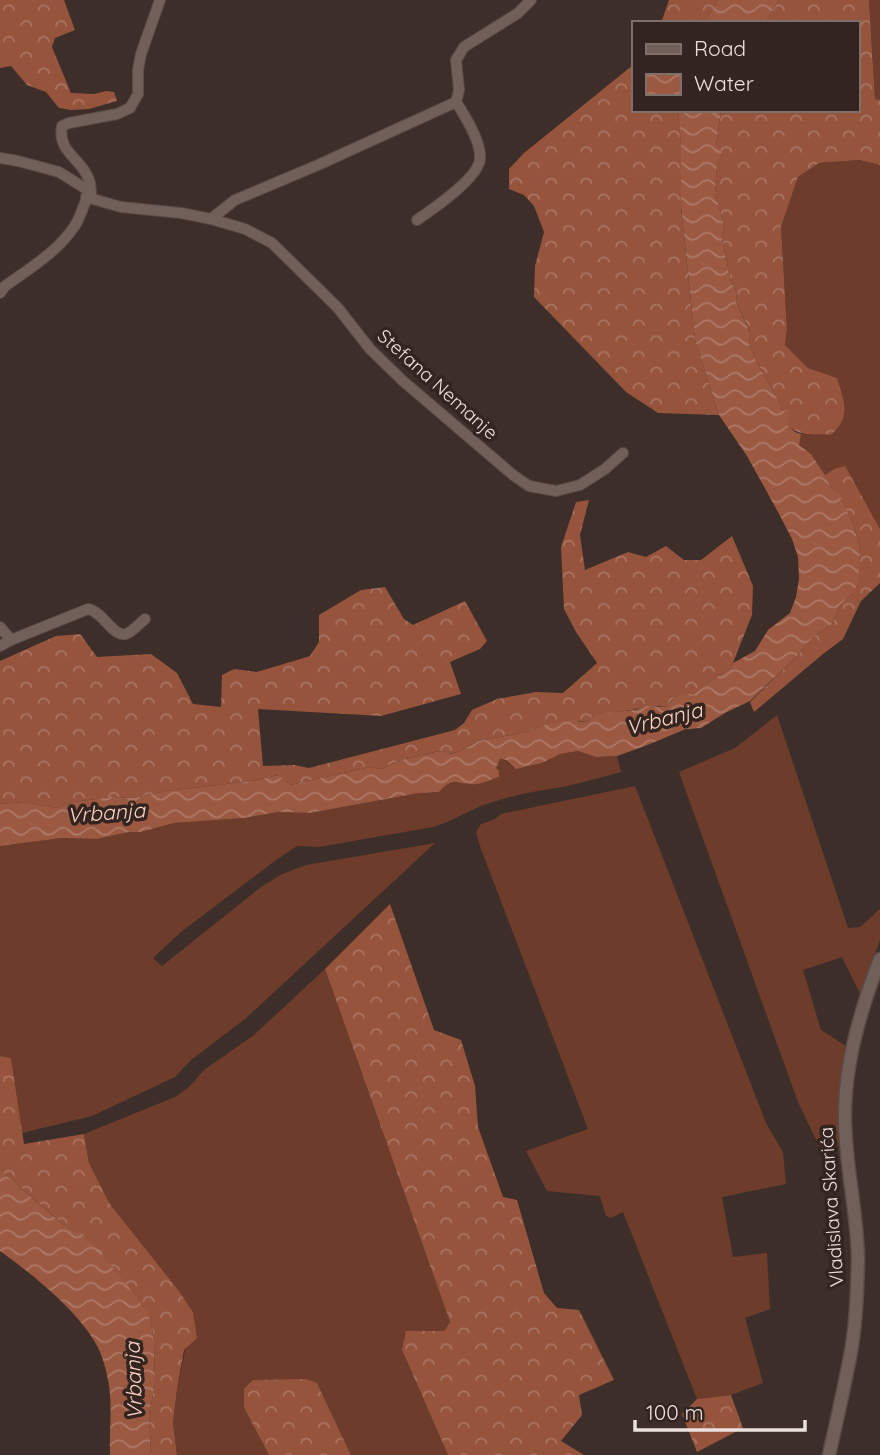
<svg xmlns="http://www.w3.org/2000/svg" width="880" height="1455" viewBox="0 0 880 1455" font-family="Quicksand,sans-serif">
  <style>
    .grass { fill: #6d3c2a }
    .forest { fill: url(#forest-crowns) }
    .water { fill: url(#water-waves) }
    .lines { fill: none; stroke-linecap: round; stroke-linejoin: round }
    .minor-casing { stroke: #584b46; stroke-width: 12 }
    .tertiary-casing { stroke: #584b46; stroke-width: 15 }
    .minor { stroke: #71605a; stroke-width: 10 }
    .tertiary { stroke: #71605a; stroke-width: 12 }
    .labels { text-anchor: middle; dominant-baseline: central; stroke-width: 7; stroke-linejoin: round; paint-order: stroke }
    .street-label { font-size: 19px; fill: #ebe1de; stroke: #33241f }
    .water-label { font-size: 21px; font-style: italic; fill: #fcd3c5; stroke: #33241f }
  </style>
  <defs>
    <pattern id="forest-crowns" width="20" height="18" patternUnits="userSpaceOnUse" patternTransform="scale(1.75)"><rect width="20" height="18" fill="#96543d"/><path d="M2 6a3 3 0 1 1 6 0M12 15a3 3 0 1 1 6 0" fill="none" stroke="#aa7462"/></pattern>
    <pattern id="water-waves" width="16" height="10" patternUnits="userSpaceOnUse" patternTransform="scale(1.75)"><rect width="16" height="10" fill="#9b5942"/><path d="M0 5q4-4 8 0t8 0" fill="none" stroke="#ae7866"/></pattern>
  </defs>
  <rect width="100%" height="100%" fill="#3d2e29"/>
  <g class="grass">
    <path d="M869,0H880V100L875,99Z"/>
    <path d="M859,160L880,165V529L872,515L834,469L825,475L811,454L798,445L801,434L831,435L836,378L808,368L785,345L787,329L781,227L798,177L819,163Z"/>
    <path d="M777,715L848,928L860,927L880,909V940L861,995L842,957L803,970L821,1030L846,1046L838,1146L820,1148L798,1102L679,772L735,748Z"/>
    <path d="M578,751L596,757L617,756L621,772C601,777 582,783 562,787C539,791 516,794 493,802C472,808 454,821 433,827L319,847L297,846L272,863L181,932L153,958L162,966L261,887L282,874L306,865L435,843L245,1019L191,1060L175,1077L92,1116L22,1133L11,1058L0,1056V846L62,838L97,839L129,832H141L174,823L244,818L278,812L310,813L419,793L439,792C448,782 454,781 467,784L495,768L499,759L505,760L513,767L522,768L542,763L560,754Z"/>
    <path d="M635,786L766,1123L783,1152L786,1184L722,1197L733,1257L767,1253L770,1309L745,1318L763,1383L731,1395L697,1399L623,1212L611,1218L606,1216L600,1196L547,1191L526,1151L588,1129L481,849L476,832L481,824L495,819L501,814Z"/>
    <path d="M325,969L450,1322L444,1331H407L402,1350L448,1455H351L317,1383L244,1408L269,1455H177L173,1423L177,1389L193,1312L179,1291L110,1204L89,1163L84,1134L175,1097L188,1088L204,1070L254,1035Z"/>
  </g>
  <g class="forest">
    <path d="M0,0H64L75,30L55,38L52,47L71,93L94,94L106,91L114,92L117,101L89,109L71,110L59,108L46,92L27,85L11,66L0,68Z"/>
    <path d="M669,0H718L704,23H661Z"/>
    <path d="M779,0H869L875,99L880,100V165L859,160L819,163L798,177L781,227L787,329L785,345L808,368L837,378C844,402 852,416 831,435C813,434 801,437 786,425L789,411H782L780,403L756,361L749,343L750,331L736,302L737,293L731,282L722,239L724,224L715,193L717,164L721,151L716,146L721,110H857V23H765Z"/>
    <path d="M633,65V110H678L681,143V207L695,340L719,415L658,413L626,392L534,297L535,266L544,232L534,206L524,195L509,189V169L524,153Z"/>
    <path d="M845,466L880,529V583L861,601L843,639L823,654L754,712L750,702L796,657L814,636L832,624L840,605L853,593L860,555L859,545L853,524L840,497L830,486L825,475L834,469Z"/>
    <path d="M589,500L580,535L585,570L628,552L646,557L666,546L684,560H701L732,536L753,586L752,615L731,668L706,684L693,696C679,692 675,696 666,707C653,704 643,708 631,710C619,712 607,713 595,714L588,721L549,723L527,732L478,741L461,751L449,754L439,751L401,760L381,769L370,767L290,785L277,775L253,781L166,791L134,798L111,797L74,802L56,808L24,802L0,804V661L56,636L80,634L97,657L151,654L177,673L193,704L221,707L222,675L234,669L257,672L310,656L319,642V615L361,590L385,587L404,619L413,625L465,601L487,641L480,649L450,662L461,694L381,716L258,709L263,766L294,765L309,768L455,730L464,723L472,710L497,699L536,692L563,693L597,663L576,632L564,609L561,547L576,502Z"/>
    <path d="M390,904L434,1030L461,1040L475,1086L478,1127L503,1197L517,1200L544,1293L557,1308L579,1310L614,1380L579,1395L582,1415L561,1441L584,1455H448L402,1350L406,1331H444L450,1322L325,969Z"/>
    <path d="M0,1056L11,1058L24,1144L84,1134L89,1163L110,1204L179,1291L193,1312L197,1338L184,1350L177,1389L173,1423L177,1455H151L149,1414L155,1384L154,1341L151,1323L146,1312L83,1236L63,1224L0,1170Z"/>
    <path d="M306,1379L317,1383L351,1455H269L244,1408V1389L253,1380Z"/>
    <path d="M731,1395L743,1428L697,1452L682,1414L697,1399Z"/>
  </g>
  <g class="water">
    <path d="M718,0H779L765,23H704Z"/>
    <path d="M678,110H721L716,146L722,151L717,164L715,193L724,224L722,239L731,282L737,293L736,302L750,332L749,343L756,361L780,403L782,411L790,410L787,425L795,432L801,434L799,445L811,454L825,475L830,486L840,496L853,524L859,545L860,555L858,582L853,593L840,605L832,624L814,636L796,657L750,701L725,713L701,728L686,729L645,746L617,756L596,757L578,751L560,754L542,763L516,769L506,760L500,759L496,768L499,771V777C492,779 484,783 477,784C458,786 454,775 439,792L419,793L310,813L278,812L244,818L174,823L141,832H129L97,839L62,838L0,846V804L24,802L56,808L74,802L111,797L134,798L166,791L253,781L278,775L290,785L370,767L381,769L401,760L440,751L450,754L461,751L478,741L527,732L549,723L576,720L579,722L588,721L595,714L635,710L647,706L666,707C676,696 679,692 693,695L706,684L731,668L733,663L755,651L768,630L790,613L796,597L799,579L798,557L792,539L778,512L747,456L719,415L695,340L681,206V144Z"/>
    <path d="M0,1170L44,1208L63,1224L83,1236L98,1250L127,1285L147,1312L151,1323L154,1341L155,1384L149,1414L151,1455H110C109,1430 113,1405 108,1380C106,1369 102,1354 96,1344C78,1311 31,1273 0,1251Z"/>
  </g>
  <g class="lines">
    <defs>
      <g id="minor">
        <path d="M0,158L18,161L59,172L91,192"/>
        <path d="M86,197L121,207L181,213L211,219L245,229L272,243L338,308L370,349L403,381L513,475L529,486L556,491L580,485L605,469L623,453"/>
        <path d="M211,219L235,200L318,165L456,102L459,90L456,60L464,47L518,13L531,0"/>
        <path d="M417,220C433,209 480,177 480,158C481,141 465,116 456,102"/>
        <path d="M0,293L5,286C29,269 57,252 74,227C82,216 83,202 91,192C90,188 91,184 89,180C82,158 57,153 62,126L69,123L117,114L130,108L138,94V70L141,54L160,0"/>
        <path d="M0,627L11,640"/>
        <path d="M0,646L11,640L88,609C104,612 112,637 126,634C132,632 140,623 145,619"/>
      </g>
      <path id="tertiary" d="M829,1455C836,1424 843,1393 849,1362C856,1329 857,1295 858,1261C858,1212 844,1163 845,1113C845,1061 861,1008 880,959"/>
    </defs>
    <use href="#minor" class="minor-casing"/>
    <use href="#tertiary" class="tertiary-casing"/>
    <use href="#minor" class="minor"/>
    <use href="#tertiary" class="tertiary"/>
  </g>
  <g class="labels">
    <g class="street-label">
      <text transform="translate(438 384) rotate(42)">Stefana Nemanje</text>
      <text transform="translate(831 1207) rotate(-94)">Vladislava Skarića</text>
    </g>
    <g class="water-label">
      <text transform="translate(664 718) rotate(-14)">Vrbanja</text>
      <text transform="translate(106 812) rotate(-4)">Vrbanja</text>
      <text transform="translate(133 1381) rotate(-92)">Vrbanja</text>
    </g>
  </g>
  <rect x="632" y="21" width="228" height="91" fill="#33241f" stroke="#7d706b" stroke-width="2"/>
  <rect x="646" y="44" width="35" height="10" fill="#71605a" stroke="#7d706b" stroke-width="2"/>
  <text x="694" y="56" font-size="21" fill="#ebe1de">Road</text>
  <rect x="646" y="74" width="35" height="21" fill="url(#water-waves)" stroke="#7d706b" stroke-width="2"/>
  <text x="694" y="91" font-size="21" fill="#ebe1de">Water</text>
  <path d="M635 1420v10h170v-10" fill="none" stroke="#ebe1de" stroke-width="3.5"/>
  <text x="646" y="1420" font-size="21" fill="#ebe1de" stroke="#33241f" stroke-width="5" paint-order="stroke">100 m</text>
</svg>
